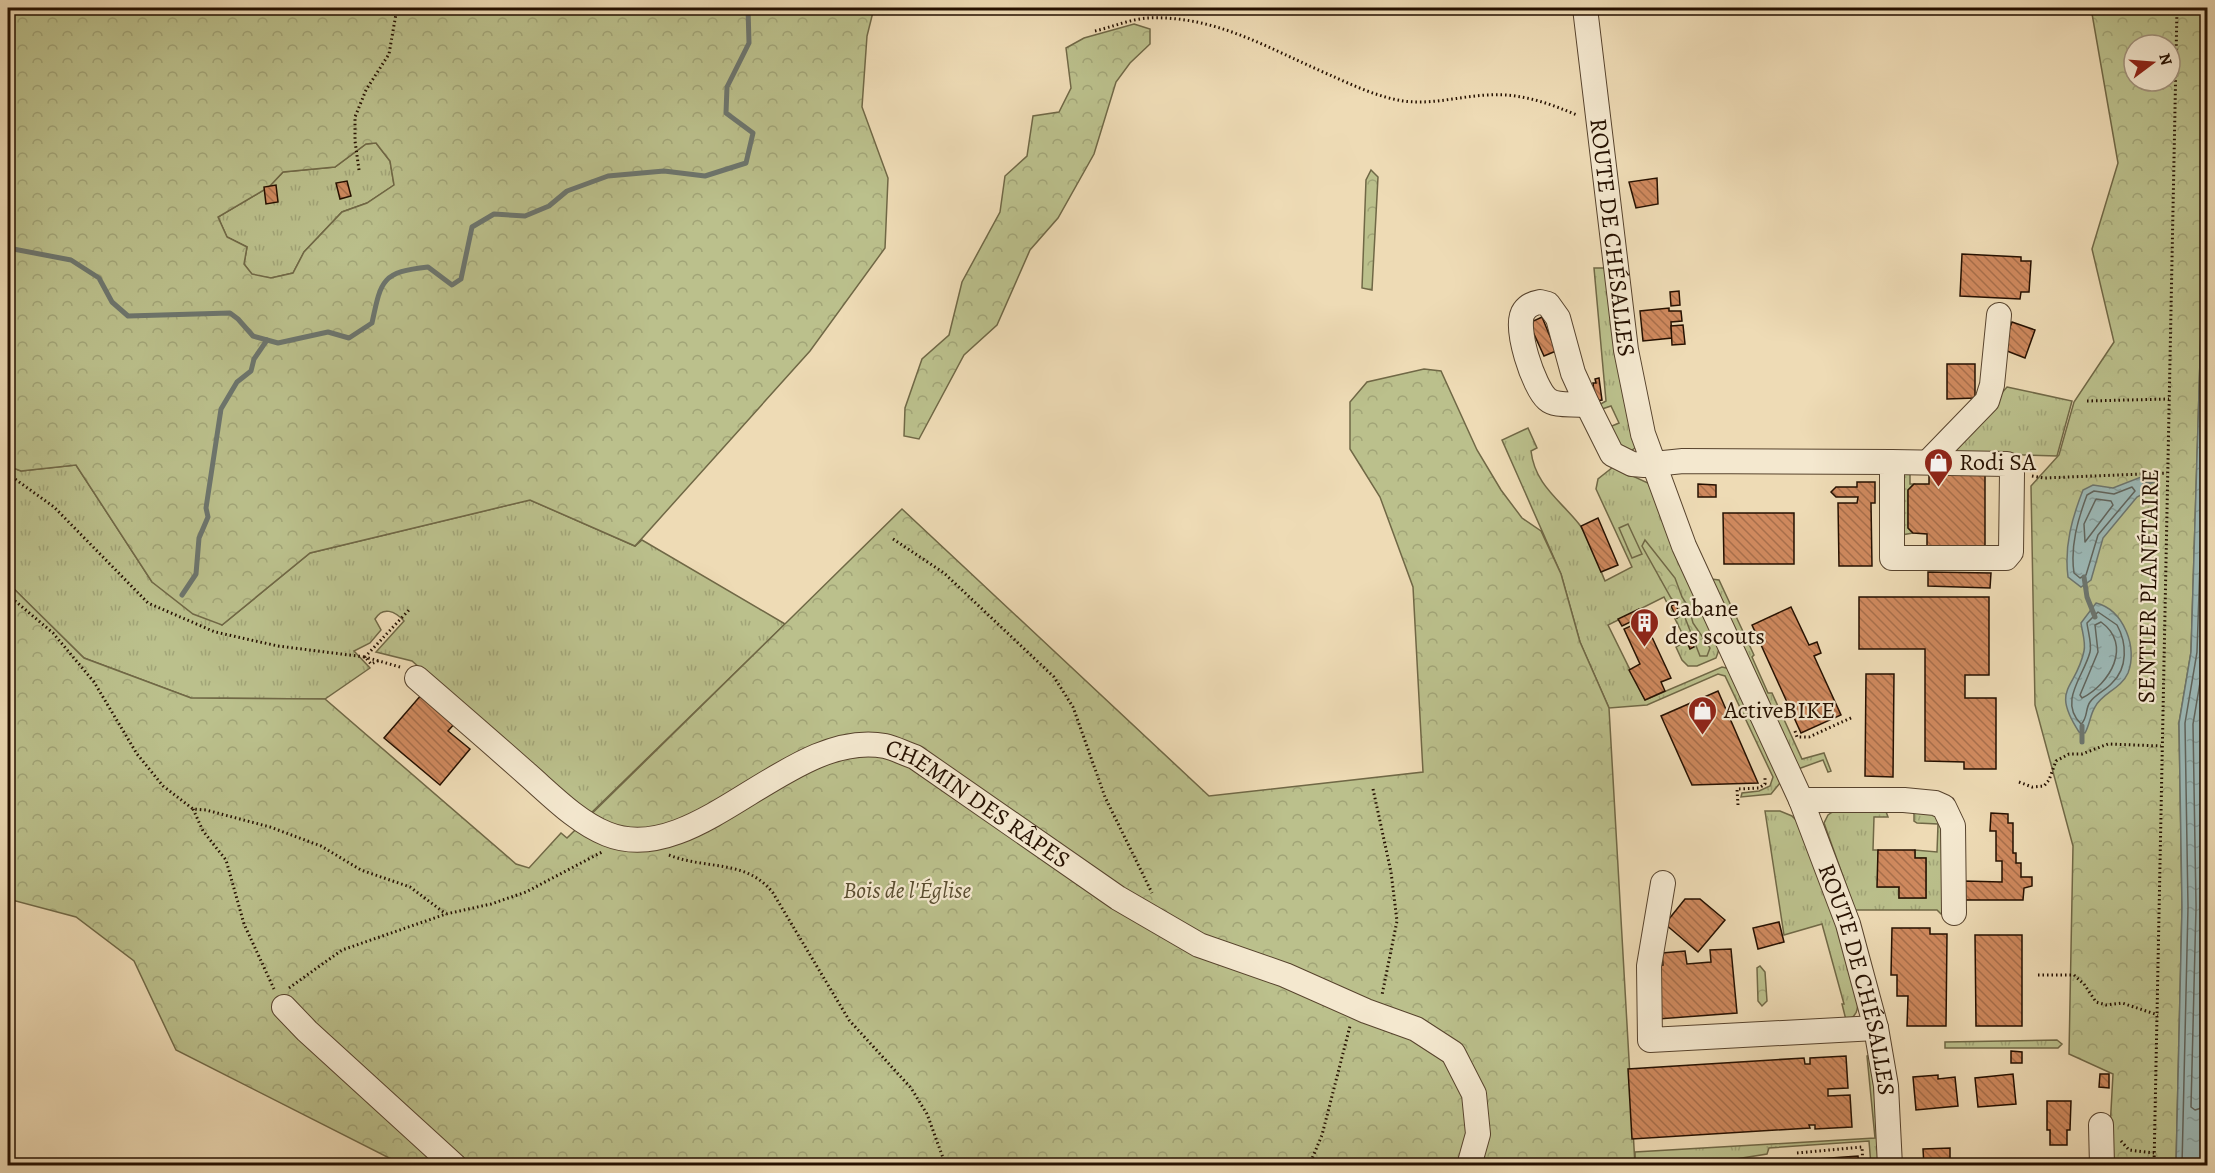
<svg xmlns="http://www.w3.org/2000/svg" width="2215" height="1173" viewBox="0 0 2215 1173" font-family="Alegreya,serif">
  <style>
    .grass { fill: url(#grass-tufts); stroke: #706846; stroke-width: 1.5 }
    .forest { fill: url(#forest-crowns); stroke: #706846; stroke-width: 1.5; fill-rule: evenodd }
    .park { fill: url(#park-dots); stroke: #706846; stroke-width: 1.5 }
    .pitch { fill: #bbc08c; stroke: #706846; stroke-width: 1.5 }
    .water { fill: url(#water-ripples); stroke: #6c756e; stroke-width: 1.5 }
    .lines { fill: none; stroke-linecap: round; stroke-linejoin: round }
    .shore { stroke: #60645c; stroke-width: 1.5 }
    .stream { stroke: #6c756e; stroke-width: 5 }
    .building { fill: url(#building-back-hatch); stroke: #251000; stroke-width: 1.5 }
    .minor-casing { stroke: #57432d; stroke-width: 26 }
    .path { stroke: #251000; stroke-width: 3; stroke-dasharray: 1.5 3; stroke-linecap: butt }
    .minor { stroke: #f4e8cf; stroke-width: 24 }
    .labels { text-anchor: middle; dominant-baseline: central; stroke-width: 4.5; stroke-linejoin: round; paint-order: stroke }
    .street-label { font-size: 24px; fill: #251000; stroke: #f4e8cf }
    .poi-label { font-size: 24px; fill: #251000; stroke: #f4e8cf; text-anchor: start }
    .park-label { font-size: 24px; font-style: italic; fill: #5a4e31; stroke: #f4e8cf }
  </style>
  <defs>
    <pattern id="grass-tufts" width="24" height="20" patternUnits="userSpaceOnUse" patternTransform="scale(1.5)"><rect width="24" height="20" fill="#bbc08c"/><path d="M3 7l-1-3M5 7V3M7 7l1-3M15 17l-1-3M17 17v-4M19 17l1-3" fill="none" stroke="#a1a477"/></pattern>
    <pattern id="forest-crowns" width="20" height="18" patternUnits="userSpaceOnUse" patternTransform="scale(1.5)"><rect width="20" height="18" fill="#bbc08c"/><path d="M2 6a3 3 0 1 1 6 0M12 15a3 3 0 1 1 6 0" fill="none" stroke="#a1a477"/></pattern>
    <pattern id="park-dots" width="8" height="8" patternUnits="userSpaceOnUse" patternTransform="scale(1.5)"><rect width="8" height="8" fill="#bbc08c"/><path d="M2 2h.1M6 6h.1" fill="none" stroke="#a1a477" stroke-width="1.8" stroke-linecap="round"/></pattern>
    <pattern id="water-ripples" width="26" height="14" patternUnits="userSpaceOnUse" patternTransform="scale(1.5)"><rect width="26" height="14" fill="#9cb9b7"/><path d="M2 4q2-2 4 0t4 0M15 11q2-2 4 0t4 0" fill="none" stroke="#869e9c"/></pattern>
    <pattern id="building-back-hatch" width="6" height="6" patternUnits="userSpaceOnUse" patternTransform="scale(1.5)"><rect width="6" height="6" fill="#cf895e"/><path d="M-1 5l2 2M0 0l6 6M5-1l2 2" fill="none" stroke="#a86f4b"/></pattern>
  </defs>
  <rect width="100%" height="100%" fill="#eedbb5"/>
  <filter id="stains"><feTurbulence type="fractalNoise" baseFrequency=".00333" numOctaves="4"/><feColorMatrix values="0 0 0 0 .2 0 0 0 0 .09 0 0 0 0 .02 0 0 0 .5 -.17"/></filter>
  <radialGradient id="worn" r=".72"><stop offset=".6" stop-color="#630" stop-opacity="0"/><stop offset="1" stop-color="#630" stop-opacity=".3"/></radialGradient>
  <g class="grass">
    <path d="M376,143L390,161L394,185L367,203L342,212L304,252L293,273L271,278L252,275L244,264L247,247L227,237L218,217L269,187L283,172L335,167L366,144Z"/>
    <path d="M1594,268H1608L1636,441L1635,448L1626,454L1607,428L1619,423L1611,406L1599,410L1597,406L1606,401Z"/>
    <path d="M2007,387L2072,401L2057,456L1949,453Z"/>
    <path d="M1528,428L1537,448L1531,451C1535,485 1560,500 1579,524C1591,539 1597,563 1605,581L1632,567L1596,489L1598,479L1613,467L1648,483L1720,647L1716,658L1697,666H1688L1682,660L1676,647L1686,641L1664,597L1608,625L1645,700L1722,667L1731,669L1780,783L1771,794L1741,797L1742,793L1759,791L1770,786L1773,777L1725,676L1718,674L1647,705L1609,708L1580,642L1561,574L1502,440Z"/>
    <path d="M76,465L152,582L222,625L310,553L530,500L635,546L642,540L785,624L588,816L412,661L376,652L404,621C395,611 383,606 375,619L381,630L370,643L354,651L370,668L325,699L191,698L84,658L8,583V466L21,471Z"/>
    <path d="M1711,579L1719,580L1754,655L1752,657L1768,693H1772L1802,759L1824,753L1831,771L1828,772L1823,760L1798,769Z"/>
    <path d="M1837,809H1885L1888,817H1874L1873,850H1878V887H1899V898H1926V858H1915V850L1937,852L1938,824L1917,823L1914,821V811L1929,809L1943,823L1945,910L1941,914L1937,910H1855L1824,823L1828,815Z"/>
    <path d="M1765,811H1780L1792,816L1803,827L1819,866L1858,999C1858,1010 1857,1017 1846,1020L1842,1004H1844L1822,924L1784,935Z"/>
    <path d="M2057,1040L2062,1044L2058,1048H1945V1042Z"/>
    <path d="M1871,1055L1881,1165H1871L1869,1141L1769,1148L1767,1154L1692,1166L1635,1165V1152L1875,1138L1867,1056Z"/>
  </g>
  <g class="forest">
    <path d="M8,8H874L867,36L862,107L888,178L885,248L810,351L635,546L530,500L310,553L222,625L193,614L152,582L76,465L21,471L8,466ZM376,143L390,161L394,185L367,203L342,212L304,252L293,273L271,278L252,274L244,264L247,247L227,237L218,217L269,187L283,172L335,167L366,144Z"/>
    <path d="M2091,8H2207V132L2191,652L2179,723L2182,907L2176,1165H2108L2113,1074L2069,1054L2073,846L2035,705L2031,486L2059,455L2074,402L2114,342L2092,249L2118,163ZM2134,45H2170V81H2134Z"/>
    <path d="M1134,24L1150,29V44L1130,63L1116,82L1094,154L1058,218L1030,250L997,325L964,355L919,439L904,436L905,408L922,359L949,335L962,282L1000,212L1005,176L1027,156L1033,116L1059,112L1071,88L1066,48L1084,38Z"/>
    <path d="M1371,170L1378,177L1372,290L1362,288L1366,180Z"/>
    <path d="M1424,369L1441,371L1477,450L1501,490L1522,518L1541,531L1561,574L1580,642L1609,708L1635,1165H403L176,1050L134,961L76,917L8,899V583L84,658L191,698L325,699L516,864L529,868L561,833L567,838L902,509L1209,796L1423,772L1413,587L1380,497L1350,449V402L1367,382Z"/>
    <path d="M1645,540L1675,578L1682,597L1689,608L1693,623L1710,648L1707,656H1700L1682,610L1671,598L1642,546Z"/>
    <path d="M1760,966L1765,972L1767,1001L1762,1006L1758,1001L1757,968Z"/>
    <path d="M2207,1066V1165H2202Z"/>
  </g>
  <path class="park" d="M1900,472H1910V484H1914L1908,490V528L1913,533L1901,535Z"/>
  <path class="pitch" d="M1628,524L1642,554L1632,558L1619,528Z"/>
  <g class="water">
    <path d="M2207,132V1066L2202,1165L2176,1166L2182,907L2179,723L2191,652Z"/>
    <path d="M2141,477L2150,481V490L2137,497L2103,538L2091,580L2081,587L2068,577C2064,546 2072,518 2083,490L2093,485L2113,488Z"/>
    <path d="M2096,603C2124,610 2138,648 2128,673C2121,689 2102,693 2095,707C2090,715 2090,724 2085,733L2079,732C2050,687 2076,690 2084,651C2086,643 2082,631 2081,623Z"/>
  </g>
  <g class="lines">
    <g class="shore">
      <path d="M2132,487L2135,491L2098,535L2086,575L2080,578L2074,573C2070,546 2078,519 2087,495L2094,491L2114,494Z"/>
      <path d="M2096,499L2111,501L2113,505L2085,542L2084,524Z"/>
      <path d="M2208,566L2205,653L2193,724L2196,907L2191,1107L2195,1110L2208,1106"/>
      <path d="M2098,612L2117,625C2127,643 2128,668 2112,683C2106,690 2096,694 2090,702C2085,709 2088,718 2081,724C2058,701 2084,676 2090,652C2092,644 2088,632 2087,623Z"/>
      <path d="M2101,622C2133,645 2110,684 2082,698L2080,695L2098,652L2095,625Z"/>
      <path d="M2208,691L2202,725L2205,907L2201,1094L2208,1097"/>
      <path d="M2182,1166L2188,907L2185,723L2197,652L2208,325"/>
    </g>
    <g class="stream">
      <path d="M8,248L71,260L99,278L112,302L128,316L230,313L238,319L253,336L278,343L328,332L349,338L372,323C381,280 382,272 428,267L452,285L461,279L472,227L494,214L525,216L549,206L567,191L608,176L664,171L705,176L746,163L753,133L726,113L727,87L749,43L748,8"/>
      <path d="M2145,483L2156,480"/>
      <path d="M2084,577L2087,597L2095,617"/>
      <path d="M182,595L196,574L199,538L208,517L206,508L221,409L237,382L251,371L254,359L267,340"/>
      <path d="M2082,742V726"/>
    </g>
  </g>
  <g class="building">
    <path d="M1657,178L1658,204L1636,208L1629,182Z"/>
    <path d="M347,181L351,196L340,199L336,183Z"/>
    <path d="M276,185L278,202L266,204L264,187Z"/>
    <path d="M1962,254L2021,257V261H2031L2029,292H2021L2020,299L1960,296Z"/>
    <path d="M1679,291L1680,305L1671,306L1670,292Z"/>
    <path d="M1669,308V311H1681L1682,321L1671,322L1672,338L1643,341L1640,311Z"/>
    <path d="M1542,317L1556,351L1544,356L1529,323Z"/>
    <path d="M2012,322L2035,330L2025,358L2002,349Z"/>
    <path d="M1683,325L1685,344L1672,345L1671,326Z"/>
    <path d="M1947,364H1975V398L1947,399Z"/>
    <path d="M1599,378L1602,400L1595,401L1593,383H1596L1595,379Z"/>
    <path d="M1929,468H1985V549H1927V534L1913,533L1908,528V490L1914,484H1929Z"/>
    <path d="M1857,482H1875V503H1871L1872,566H1839L1838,503H1857L1858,497H1836L1831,492L1836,487H1857Z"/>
    <path d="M1698,484L1716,485V497H1698Z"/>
    <path d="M1723,513H1794V564H1724Z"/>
    <path d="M1598,518L1618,565L1601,572L1581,526Z"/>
    <path d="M1928,572L1991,573L1990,588L1928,586Z"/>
    <path d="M1859,597H1989V675H1965V698H1996V769H1964V762L1925,761V649H1859Z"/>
    <path d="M1675,604L1681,615L1677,618L1671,606Z"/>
    <path d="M1791,607L1809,645L1817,642L1821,653L1814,656L1841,715L1801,733L1752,625Z"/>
    <path d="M1639,609L1643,616L1622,626L1618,619Z"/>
    <path d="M1644,620L1671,678L1661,682L1665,691L1645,700L1629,670L1640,664L1624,629Z"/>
    <path d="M1688,633L1694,647L1690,649L1684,635Z"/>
    <path d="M1866,674H1894L1893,777L1865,776Z"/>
    <path d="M1718,691L1758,783L1692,785L1661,716Z"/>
    <path d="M422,694L455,723L448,731L470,749L440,785L384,738Z"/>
    <path d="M1991,813L2008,814V823H2013V853H2016V863H2021V877H2032V886L2024,888L2023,900H1964V881L2002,882V861H1996V831H1990Z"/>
    <path d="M1878,850H1915V858H1926V898H1899V887H1877Z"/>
    <path d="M1685,899H1700L1725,920L1698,952L1665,924Z"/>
    <path d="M1779,922L1784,942L1758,949L1753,928Z"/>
    <path d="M1892,928H1930V934H1947L1946,1026H1907L1908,996H1897V975H1891Z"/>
    <path d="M1975,935H2022V1026H1976Z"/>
    <path d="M1731,949L1737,1013L1658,1019L1653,966L1663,965L1662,953L1685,951L1687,964L1711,962L1710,950Z"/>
    <path d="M2011,1051L2022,1052V1063H2011Z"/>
    <path d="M1846,1056L1848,1088L1828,1089V1096L1850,1095L1852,1127L1815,1129V1125H1809L1810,1128L1632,1139L1628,1069L1804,1058L1805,1064H1810V1058Z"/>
    <path d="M2013,1074L2016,1104L1978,1107L1975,1078Z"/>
    <path d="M2100,1074H2109V1088L2099,1087Z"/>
    <path d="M1938,1075V1079L1955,1077L1958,1106L1916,1110L1913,1077Z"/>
    <path d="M2047,1101H2071L2070,1130H2067V1145H2050V1130H2047Z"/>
    <path d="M1950,1148V1166H1924L1923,1149Z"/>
    <path d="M1858,1156L1859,1166H1803V1160Z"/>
  </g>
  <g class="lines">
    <defs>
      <g id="minor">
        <path id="s1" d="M1585,8L1626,350L1643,434L1684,546L1801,800L1848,924L1876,1028L1886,1086L1890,1166"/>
        <path d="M1540,302L1548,304L1558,318L1573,373L1588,406C1576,402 1557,408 1547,399C1534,388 1513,326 1524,311C1528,305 1534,303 1540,302Z"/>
        <path d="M1588,406L1612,454L1632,464L1644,465L1683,461L1892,462V558H2006L2011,552L2012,473L2007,464L1892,462"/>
        <path d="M1928,462L1987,401L1992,385L1999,315"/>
        <path id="s2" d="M417,678C454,710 491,742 527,774C551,795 577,822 607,834C696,870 790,728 885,746C895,748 905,754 915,757L1118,898L1199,945L1285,975L1366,1011L1416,1029L1453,1053L1474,1094L1478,1134L1469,1166"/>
        <path d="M1801,800H1904L1935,803L1944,807L1953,826L1954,913"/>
        <path d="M1663,883L1649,966L1650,1040L1876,1028"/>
        <path d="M284,1007L307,1031L455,1166"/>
        <path d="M2101,1125L2102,1166"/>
      </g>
    </defs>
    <use href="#minor" class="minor-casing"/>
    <g class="path">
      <path d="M1095,31C1112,27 1131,19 1148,18C1216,15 1269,49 1330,75C1352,85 1378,97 1403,101C1433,105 1460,96 1489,95C1521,93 1548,103 1577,115"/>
      <path d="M359,170L355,141V117L366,90L389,54L397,8"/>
      <path d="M2087,401L2169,399"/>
      <path d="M8,474L54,507L148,603L215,632L278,646L365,657L371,664L380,660"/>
      <path d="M2032,476L2044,478L2167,473"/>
      <path d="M893,539L944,573L1054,677L1073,707L1105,797L1152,893"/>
      <path d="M8,595L53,633L94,682L137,754L163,786L193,809L206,810L270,827L321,846L361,870L410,887L446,914"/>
      <path d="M400,667L365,657L409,610"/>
      <path d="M1795,731L1797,737H1809L1853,717"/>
      <path d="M2019,782L2032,787L2044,786L2049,780L2056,761L2069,754H2082L2108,744L2161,746"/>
      <path d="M1373,789L1391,872L1397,921L1382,995"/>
      <path d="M1738,805L1737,789L1759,788L1765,784V778"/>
      <path d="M193,809L203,831L226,860L244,924L274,989"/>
      <path d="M669,855C706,870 747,859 773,893L849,1020L911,1088L927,1114L946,1166"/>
      <path d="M2038,975H2074L2084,984L2096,1002L2106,1005L2122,1003L2158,1015"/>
      <path d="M289,988L342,950L446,914L491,904L526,892L602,852"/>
      <path d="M2121,1141L2129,1150L2154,1153"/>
      <path d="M1797,1153L1862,1147L1863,1166"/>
      <path d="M1309,1166L1322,1135L1350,1026"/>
      <path d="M2154,1166L2177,8"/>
    </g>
    <use href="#minor" class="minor"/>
  </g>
  <defs>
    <symbol id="shop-pin" viewBox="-11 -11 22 30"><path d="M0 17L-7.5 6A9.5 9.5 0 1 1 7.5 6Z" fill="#8f2418" stroke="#f4e8cf"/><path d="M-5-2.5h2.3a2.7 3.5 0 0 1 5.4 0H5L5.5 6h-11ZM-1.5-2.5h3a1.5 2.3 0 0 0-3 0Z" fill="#fff"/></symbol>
    <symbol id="building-pin" viewBox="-11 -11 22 30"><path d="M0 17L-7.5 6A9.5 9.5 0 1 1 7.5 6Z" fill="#8f2418" stroke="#f4e8cf"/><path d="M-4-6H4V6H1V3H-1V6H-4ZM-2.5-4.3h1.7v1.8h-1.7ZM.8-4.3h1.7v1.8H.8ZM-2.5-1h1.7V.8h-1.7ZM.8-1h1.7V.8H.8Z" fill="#fff"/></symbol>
  </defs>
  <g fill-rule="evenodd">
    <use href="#shop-pin" x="1922" y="446" width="33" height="45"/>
    <use href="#building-pin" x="1628" y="606" width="33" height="45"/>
    <use href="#shop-pin" x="1686" y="694" width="33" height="45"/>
  </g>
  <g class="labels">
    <g class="street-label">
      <text stroke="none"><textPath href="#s1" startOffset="231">ROUTE DE CHÉSALLES</textPath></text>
      <text transform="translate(2148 586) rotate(-89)">SENTIER PLANÉTAIRE</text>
      <text stroke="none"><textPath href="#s2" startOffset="657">CHEMIN DES RÂPES</textPath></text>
      <text stroke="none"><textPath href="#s1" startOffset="1018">ROUTE DE CHÉSALLES</textPath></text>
    </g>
    <g class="poi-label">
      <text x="1959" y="462">Rodi SA</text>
      <text x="1665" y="608">Cabane<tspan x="1665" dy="28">des scouts</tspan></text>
      <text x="1724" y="710">ActiveBIKE</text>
    </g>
    <g class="park-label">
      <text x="907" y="890">Bois de l'Église</text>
    </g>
  </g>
  <rect width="2215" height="1173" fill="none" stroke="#eedbb5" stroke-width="30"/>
  <rect x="9" y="9" width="2197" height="1155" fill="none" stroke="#251000" stroke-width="3"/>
  <rect x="15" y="15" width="2185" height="1143" fill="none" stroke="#251000" stroke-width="1.5"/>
  <g transform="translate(2152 63) rotate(74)"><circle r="28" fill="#f4e8cf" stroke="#a1927c" stroke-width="1.5"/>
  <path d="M0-4.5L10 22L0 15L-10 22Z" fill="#8f2418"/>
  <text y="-9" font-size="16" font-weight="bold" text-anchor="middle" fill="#251000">N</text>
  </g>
  <rect width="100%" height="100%" filter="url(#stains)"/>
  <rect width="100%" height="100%" fill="url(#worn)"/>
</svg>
